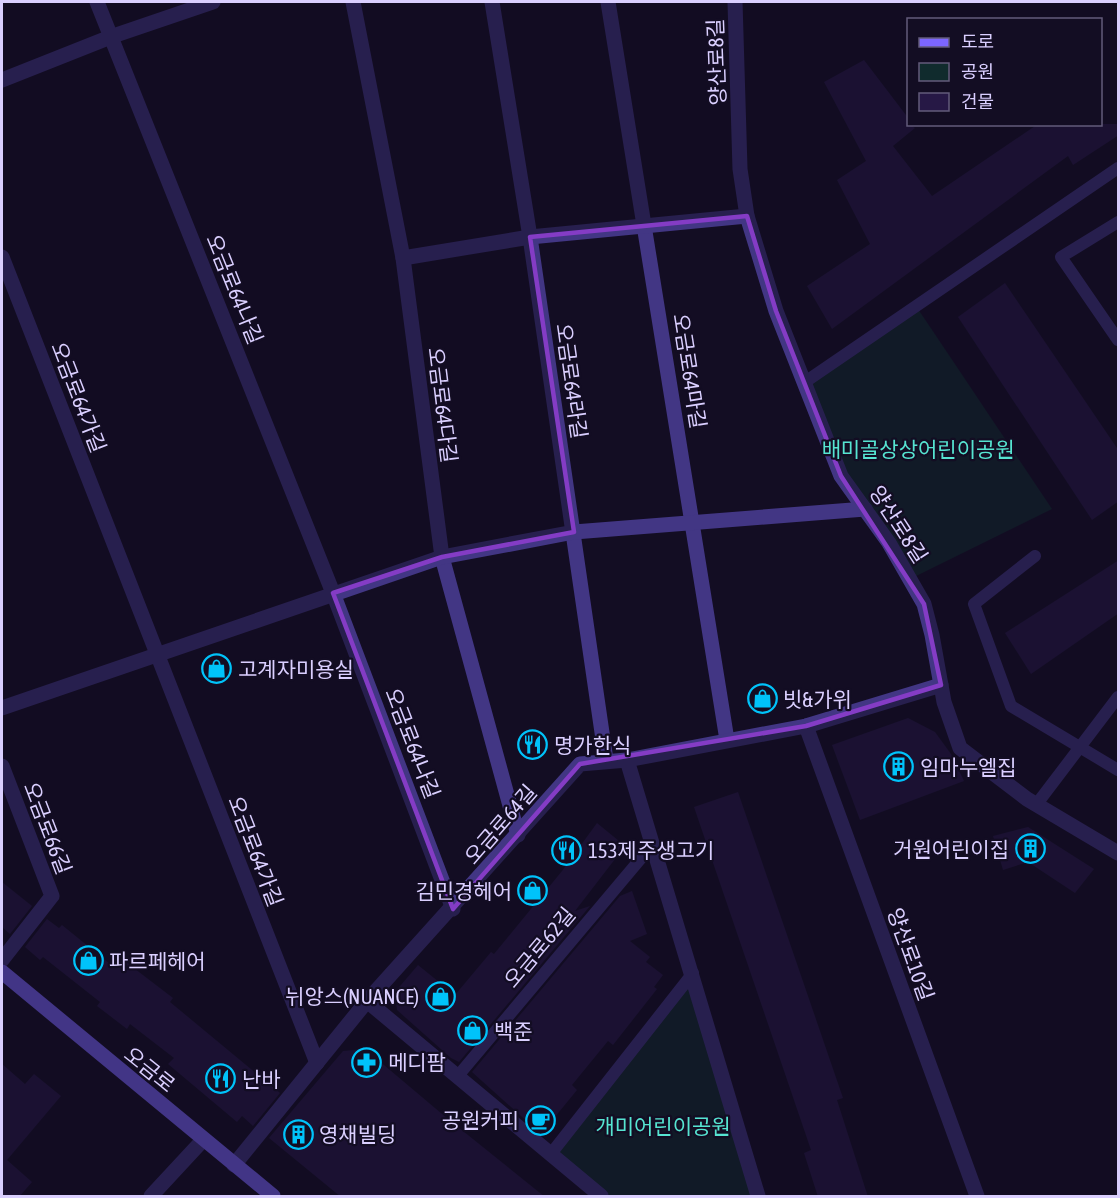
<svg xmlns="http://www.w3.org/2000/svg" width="1120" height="1198" viewBox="0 0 1120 1198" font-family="'Asap Condensed','Noto Sans KR',sans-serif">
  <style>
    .green { fill: #102b2d }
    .building { fill: #261845 }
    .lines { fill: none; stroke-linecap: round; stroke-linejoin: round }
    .service { stroke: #423684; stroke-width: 12 }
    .minor { stroke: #423684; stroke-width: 15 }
    .secondary { stroke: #7c66ff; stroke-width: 15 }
    .marked { fill: none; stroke: #843cc5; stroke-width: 4.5; stroke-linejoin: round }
    .labels { text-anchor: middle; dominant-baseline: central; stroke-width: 4.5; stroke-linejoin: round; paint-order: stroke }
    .street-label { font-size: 21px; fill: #dacfff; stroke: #130d23 }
    .park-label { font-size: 21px; fill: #56e4d1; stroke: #130d23 }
    .poi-label { font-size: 21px; fill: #dacfff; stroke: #130d23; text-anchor: start }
  </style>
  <rect width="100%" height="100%" fill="#130d23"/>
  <g class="green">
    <path d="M916,306L1052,509L910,579L841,476L805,382Z"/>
    <path d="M693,973L758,1196H601L550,1155Z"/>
  </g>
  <g class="building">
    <path d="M864,60L909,119V124L915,128L893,146L932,196L1038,124H1119V135L1073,165L1068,156L832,329L807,286L870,244L837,180L866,161L824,82Z"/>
    <path d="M1005,283L1119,451V501L1092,520L958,317Z"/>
    <path d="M1119,560V613L1031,674L1005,633Z"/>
    <path d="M908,718L935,732L951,754L964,781L860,820L832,745Z"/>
    <path d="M738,792L843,1098L837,1100L868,1197H818L804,1153L811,1150L694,807Z"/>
    <path d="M597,823L619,841L622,850L575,911L590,906L459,1062L451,1058L397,1010L395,992L418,965L455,995L491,952L494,954L562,871Z"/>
    <path d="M1028,827L1094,869L1075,893L1028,862L1003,870L993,836Z"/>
    <path d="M2,882L32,906L10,934L2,927Z"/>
    <path d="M632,891L647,934L630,941L650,957L646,962L663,975L654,987L657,989L613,1045L608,1041L572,1085L577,1090L541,1134L472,1072L620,896Z"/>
    <path d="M47,919L59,928L62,925L115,968L122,959L173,998L170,1002L280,1093L253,1126L242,1116L237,1122L168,1064L174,1058L130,1024L127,1029L97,1006L100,1002L43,957L40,960L25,947Z"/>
    <path d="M365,1049L448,1119L545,1197H341L269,1138L343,1051Z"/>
    <path d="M2,1064L25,1084L34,1074L61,1096L7,1160L32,1182L19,1197H2Z"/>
  </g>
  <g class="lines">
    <g class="service">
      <path d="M1118,222L1061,257L1118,340"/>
      <path d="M805,382L1118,168"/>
      <path d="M1035,556L974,604L1011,706L1118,770"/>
      <path d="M1036,805L1118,697"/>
      <path d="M457,1077L653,844"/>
      <path d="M550,1155L693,973"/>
    </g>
    <g class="minor">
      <path d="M97,2L333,593L453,909"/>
      <path d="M353,2L403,258L442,557L518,835"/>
      <path d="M492,2L530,237L606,760"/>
      <path d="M608,2L727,740"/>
      <path d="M735,2L740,169L747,216L776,311L841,476L889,543L924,604L932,635L944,702L960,748L1027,799L1118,853"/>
      <path d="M2,80L113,36L213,2"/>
      <path d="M2,257L317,1063"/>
      <path d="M403,258L530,237L747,216"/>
      <path d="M2,708L442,557L574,532L865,509"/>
      <path d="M806,726L977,1196"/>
      <path d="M627,760L758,1196"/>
      <path d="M2,766L52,896L2,960"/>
      <path d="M367,1001L601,1196"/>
      <path d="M234,1165L367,1001L580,764L627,760L806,726L941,685"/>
      <path d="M151,1196L203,1140"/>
    </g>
    <path class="secondary" d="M2,972L273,1196"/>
  </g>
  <path d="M0 0H1120V1198H0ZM747,216L776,311L841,476L924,604L941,685L806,726L580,764L453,909L333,593L442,557L574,532L530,237Z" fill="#130d23" fill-opacity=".55" fill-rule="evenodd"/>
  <path class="marked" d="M747,216L776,311L841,476L924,604L941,685L806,726L580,764L453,909L333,593L442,557L574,532L530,237Z"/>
  <defs>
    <symbol id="shop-ring" viewBox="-11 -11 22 22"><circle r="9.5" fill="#130d23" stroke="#00c3fa" stroke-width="1.5"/><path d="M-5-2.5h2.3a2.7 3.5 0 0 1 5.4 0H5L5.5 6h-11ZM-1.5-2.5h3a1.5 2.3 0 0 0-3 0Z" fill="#00c3fa"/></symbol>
    <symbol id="restaurant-ring" viewBox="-11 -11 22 22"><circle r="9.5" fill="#130d23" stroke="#00c3fa" stroke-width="1.5"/><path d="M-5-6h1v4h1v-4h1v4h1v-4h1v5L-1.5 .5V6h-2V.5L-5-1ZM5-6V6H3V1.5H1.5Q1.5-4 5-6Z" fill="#00c3fa"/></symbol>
    <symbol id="building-ring" viewBox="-11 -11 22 22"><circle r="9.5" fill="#130d23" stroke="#00c3fa" stroke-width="1.5"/><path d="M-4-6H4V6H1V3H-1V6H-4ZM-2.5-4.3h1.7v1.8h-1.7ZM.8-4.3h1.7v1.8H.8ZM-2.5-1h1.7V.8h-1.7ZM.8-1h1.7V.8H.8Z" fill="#00c3fa"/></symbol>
    <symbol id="pharmacy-ring" viewBox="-11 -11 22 22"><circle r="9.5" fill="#130d23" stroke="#00c3fa" stroke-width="1.5"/><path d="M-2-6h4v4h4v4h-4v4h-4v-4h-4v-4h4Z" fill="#00c3fa"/></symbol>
    <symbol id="cafe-ring" viewBox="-11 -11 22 22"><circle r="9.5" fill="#130d23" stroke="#00c3fa" stroke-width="1.5"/><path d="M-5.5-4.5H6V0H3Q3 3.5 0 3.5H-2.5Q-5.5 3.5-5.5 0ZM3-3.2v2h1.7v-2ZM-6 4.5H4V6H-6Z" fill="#00c3fa"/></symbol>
  </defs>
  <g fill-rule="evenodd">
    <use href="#shop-ring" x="200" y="652" width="33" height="33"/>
    <use href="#shop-ring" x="746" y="682" width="33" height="33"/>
    <use href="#restaurant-ring" x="516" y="728" width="33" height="33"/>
    <use href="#building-ring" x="882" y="750" width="33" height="33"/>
    <use href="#building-ring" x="1014" y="832" width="33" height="33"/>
    <use href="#restaurant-ring" x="550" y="834" width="33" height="33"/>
    <use href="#shop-ring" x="516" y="874" width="33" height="33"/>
    <use href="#shop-ring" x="72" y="944" width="33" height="33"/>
    <use href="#shop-ring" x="424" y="980" width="33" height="33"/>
    <use href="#shop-ring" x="456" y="1014" width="33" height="33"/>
    <use href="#pharmacy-ring" x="350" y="1046" width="33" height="33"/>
    <use href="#restaurant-ring" x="204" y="1062" width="33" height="33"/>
    <use href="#cafe-ring" x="524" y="1104" width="33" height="33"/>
    <use href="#building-ring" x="282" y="1118" width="33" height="33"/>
  </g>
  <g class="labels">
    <g class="street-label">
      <text transform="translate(716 62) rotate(-92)">양산로8길</text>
      <text transform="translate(235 289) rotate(68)">오금로64나길</text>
      <text transform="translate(690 371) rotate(81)">오금로64마길</text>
      <text transform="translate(572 381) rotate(82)">오금로64라길</text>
      <text transform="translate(79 397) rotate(69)">오금로64가길</text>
      <text transform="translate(443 405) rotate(83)">오금로64다길</text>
      <text transform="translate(899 524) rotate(57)">양산로8길</text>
      <text transform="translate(413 743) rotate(69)">오금로64나길</text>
      <text transform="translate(500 824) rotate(-49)">오금로64길</text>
      <text transform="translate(48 828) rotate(69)">오금로66길</text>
      <text transform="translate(256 851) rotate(69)">오금로64가길</text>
      <text transform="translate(539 947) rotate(-50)">오금로62길</text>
      <text transform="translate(911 954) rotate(70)">양산로10길</text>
      <text transform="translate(150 1069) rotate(39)">오금로</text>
    </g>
    <g class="park-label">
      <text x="918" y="449">배미골상상어린이공원</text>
      <text x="663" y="1126">개미어린이공원</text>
    </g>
    <g class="poi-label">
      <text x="238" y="669">고계자미용실</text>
      <text x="783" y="699">빗&amp;가위</text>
      <text x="554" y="745">명가한식</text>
      <text x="920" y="767">임마누엘집</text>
      <text x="1009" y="849" text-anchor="end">거원어린이집</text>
      <text x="588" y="850">153제주생고기</text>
      <text x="512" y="891" text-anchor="end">김민경헤어</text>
      <text x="109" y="961">파르페헤어</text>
      <text x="419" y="996" text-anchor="end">뉘앙스(NUANCE)</text>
      <text x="494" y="1031">백준</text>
      <text x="388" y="1062">메디팜</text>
      <text x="242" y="1079">난바</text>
      <text x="519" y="1120" text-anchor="end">공원커피</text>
      <text x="319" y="1134">영채빌딩</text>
    </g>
  </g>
  <rect width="1120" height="1198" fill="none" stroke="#dacfff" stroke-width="6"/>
  <rect x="907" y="18" width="195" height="108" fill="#130d23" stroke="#635b7b" stroke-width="1.5"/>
  <rect x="919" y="38" width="30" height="9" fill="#7c66ff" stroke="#635b7b" stroke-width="1.5"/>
  <text x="961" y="48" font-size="18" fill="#dacfff">도로</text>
  <rect x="919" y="63" width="30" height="18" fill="#102b2d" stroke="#635b7b" stroke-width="1.5"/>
  <text x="961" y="78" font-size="18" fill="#dacfff">공원</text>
  <rect x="919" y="93" width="30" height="18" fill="#261845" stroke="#635b7b" stroke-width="1.5"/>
  <text x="961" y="108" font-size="18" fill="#dacfff">건물</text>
</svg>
